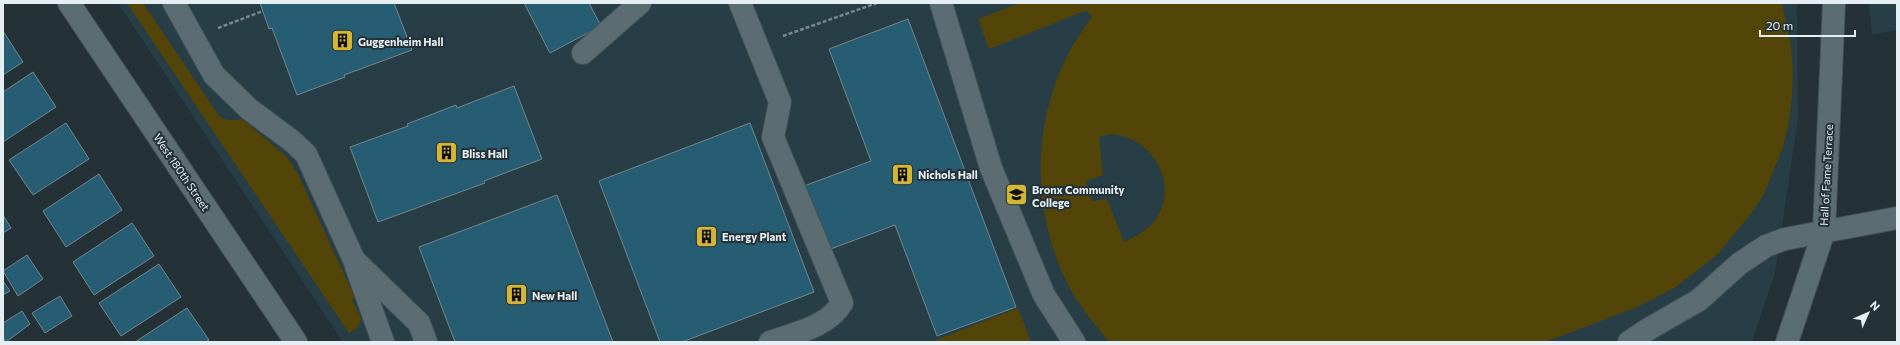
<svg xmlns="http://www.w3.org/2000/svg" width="1900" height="345" viewBox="0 0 1900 345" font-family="Commissioner,sans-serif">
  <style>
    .built { fill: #283e46 }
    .green { fill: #534507; fill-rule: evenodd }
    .building { fill: #265d73; stroke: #75858d }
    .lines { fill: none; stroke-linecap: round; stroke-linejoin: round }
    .minor-casing { stroke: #445056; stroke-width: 24 }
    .path { stroke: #7a868b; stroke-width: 2.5; stroke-dasharray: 4 2; stroke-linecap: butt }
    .minor { stroke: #5c6c73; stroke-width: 22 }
    .labels { text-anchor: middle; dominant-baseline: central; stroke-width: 4; stroke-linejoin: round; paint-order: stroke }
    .poi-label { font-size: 11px; font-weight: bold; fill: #e5eef2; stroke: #243238; text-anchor: start }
    .street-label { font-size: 11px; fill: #e5eef2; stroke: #243238 }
  </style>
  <rect width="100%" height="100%" fill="#243238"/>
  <g class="built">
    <path d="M118,3H1797L1798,118L1775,273L1752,342H343Z"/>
    <path d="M1869,3H1897V30L1872,35Z"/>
  </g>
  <g class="green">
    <path d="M127,3H143L219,116C227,121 233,121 242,119L287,157L298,174L355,298L352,300L361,318L358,327L349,333Z"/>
    <path d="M1020,3H1782L1791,46L1793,71L1792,97L1789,122L1783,147L1764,194L1750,215L1718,254L1676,287L1635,308L1545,342H1109C1098,328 1086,314 1076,299C1033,227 1029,136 1065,60C1072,45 1082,31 1092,17L1087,10L989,49L978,19ZM1110,134C1155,136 1184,191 1150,226C1142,233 1133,238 1124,242L1107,199L1092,201L1086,181L1103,175L1099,137Z"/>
    <path d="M1018,308L1031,342H931Z"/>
  </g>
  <g class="building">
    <path d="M260,3H394L412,50L344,75L345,77L297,95L272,28L269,29Z"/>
    <path d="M524,3H589L601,26L550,53Z"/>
    <path d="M908,19L1016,307L937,336L895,225L828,250L804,186L871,161L829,49Z"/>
    <path d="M3,31L23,62L3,75Z"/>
    <path d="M33,72L56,107L3,142V92Z"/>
    <path d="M514,86L542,159L484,181L485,183L378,222L350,147L408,126L407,124L456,105L457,108Z"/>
    <path d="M66,123L89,159L33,195L9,160Z"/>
    <path d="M750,123L814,292L682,342H660L599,181Z"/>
    <path d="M99,174L122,210L66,247L43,211Z"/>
    <path d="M557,195L613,342H455L419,247Z"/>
    <path d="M3,215L11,228L3,233Z"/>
    <path d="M132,223L154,256L94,295L73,262Z"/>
    <path d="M27,255L43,279L18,296L3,271Z"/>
    <path d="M159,264L181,297L121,336L99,303Z"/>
    <path d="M3,281L10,291L3,295Z"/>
    <path d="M60,296L72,316L45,333L32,313Z"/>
    <path d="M187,308L209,340L205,342H135Z"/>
    <path d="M22,311L30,324L6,342L3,337V323Z"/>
  </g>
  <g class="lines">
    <defs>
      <g id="minor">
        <path d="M69,3L296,342"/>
        <path d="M174,3L214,75L249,109L292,141L306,154L354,260L419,323L426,342"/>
        <path d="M740,3L780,102L773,137L842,303C828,327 795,333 770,342"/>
        <path d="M941,3L991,168L1044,295L1074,342"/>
        <path d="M583,53L640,3"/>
        <path d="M356,266L383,342"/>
        <path d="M1629,342L1647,330L1699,300L1739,264L1766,246L1785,239L1897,218"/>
        <path d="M1787,342L1824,231L1834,3"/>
      </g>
    </defs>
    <use href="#minor" class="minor-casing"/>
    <g class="path">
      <path d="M218,28L263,11"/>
      <path d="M783,36L877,3"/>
    </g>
    <use href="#minor" class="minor"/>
  </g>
  <defs>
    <symbol id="building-square" viewBox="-11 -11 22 22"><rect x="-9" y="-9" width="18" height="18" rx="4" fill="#d3b635" stroke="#243238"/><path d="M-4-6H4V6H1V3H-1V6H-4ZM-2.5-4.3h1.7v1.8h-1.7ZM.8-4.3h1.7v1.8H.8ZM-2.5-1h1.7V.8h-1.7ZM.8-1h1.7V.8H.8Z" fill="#111"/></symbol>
    <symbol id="university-square" viewBox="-11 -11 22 22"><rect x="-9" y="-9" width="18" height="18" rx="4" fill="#d3b635" stroke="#243238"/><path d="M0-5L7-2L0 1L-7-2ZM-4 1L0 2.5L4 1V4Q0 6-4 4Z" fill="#111"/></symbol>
  </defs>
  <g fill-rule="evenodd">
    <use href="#building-square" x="330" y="28" width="25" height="25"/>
    <use href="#building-square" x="434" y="140" width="25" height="25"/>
    <use href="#building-square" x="890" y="162" width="25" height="25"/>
    <use href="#university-square" x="1004" y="182" width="25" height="25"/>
    <use href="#building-square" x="694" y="224" width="25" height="25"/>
    <use href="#building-square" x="504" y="282" width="25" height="25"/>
  </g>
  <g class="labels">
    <g class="poi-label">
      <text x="358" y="41">Guggenheim Hall</text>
      <text x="462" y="153">Bliss Hall</text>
      <text x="918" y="174">Nichols Hall</text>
      <text x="1032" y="189">Bronx Community<tspan x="1032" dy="13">College</tspan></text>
      <text x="722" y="236">Energy Plant</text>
      <text x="532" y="295">New Hall</text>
    </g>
    <g class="street-label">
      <text transform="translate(182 172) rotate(56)">West 180th Street</text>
      <text transform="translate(1826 175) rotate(-87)">Hall of Fame Terrace</text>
    </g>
  </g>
  <rect width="1900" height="345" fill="none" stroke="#e5eef2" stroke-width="8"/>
  <g transform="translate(1868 313) rotate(45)" stroke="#243238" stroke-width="3" paint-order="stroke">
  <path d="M0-3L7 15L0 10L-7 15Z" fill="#e5eef2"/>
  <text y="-6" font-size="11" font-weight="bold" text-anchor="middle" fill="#e5eef2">N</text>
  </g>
  <path d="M1760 30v6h95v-6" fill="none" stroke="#e5eef2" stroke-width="2"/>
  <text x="1766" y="30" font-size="12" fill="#e5eef2" stroke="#243238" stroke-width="3" paint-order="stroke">20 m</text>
</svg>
